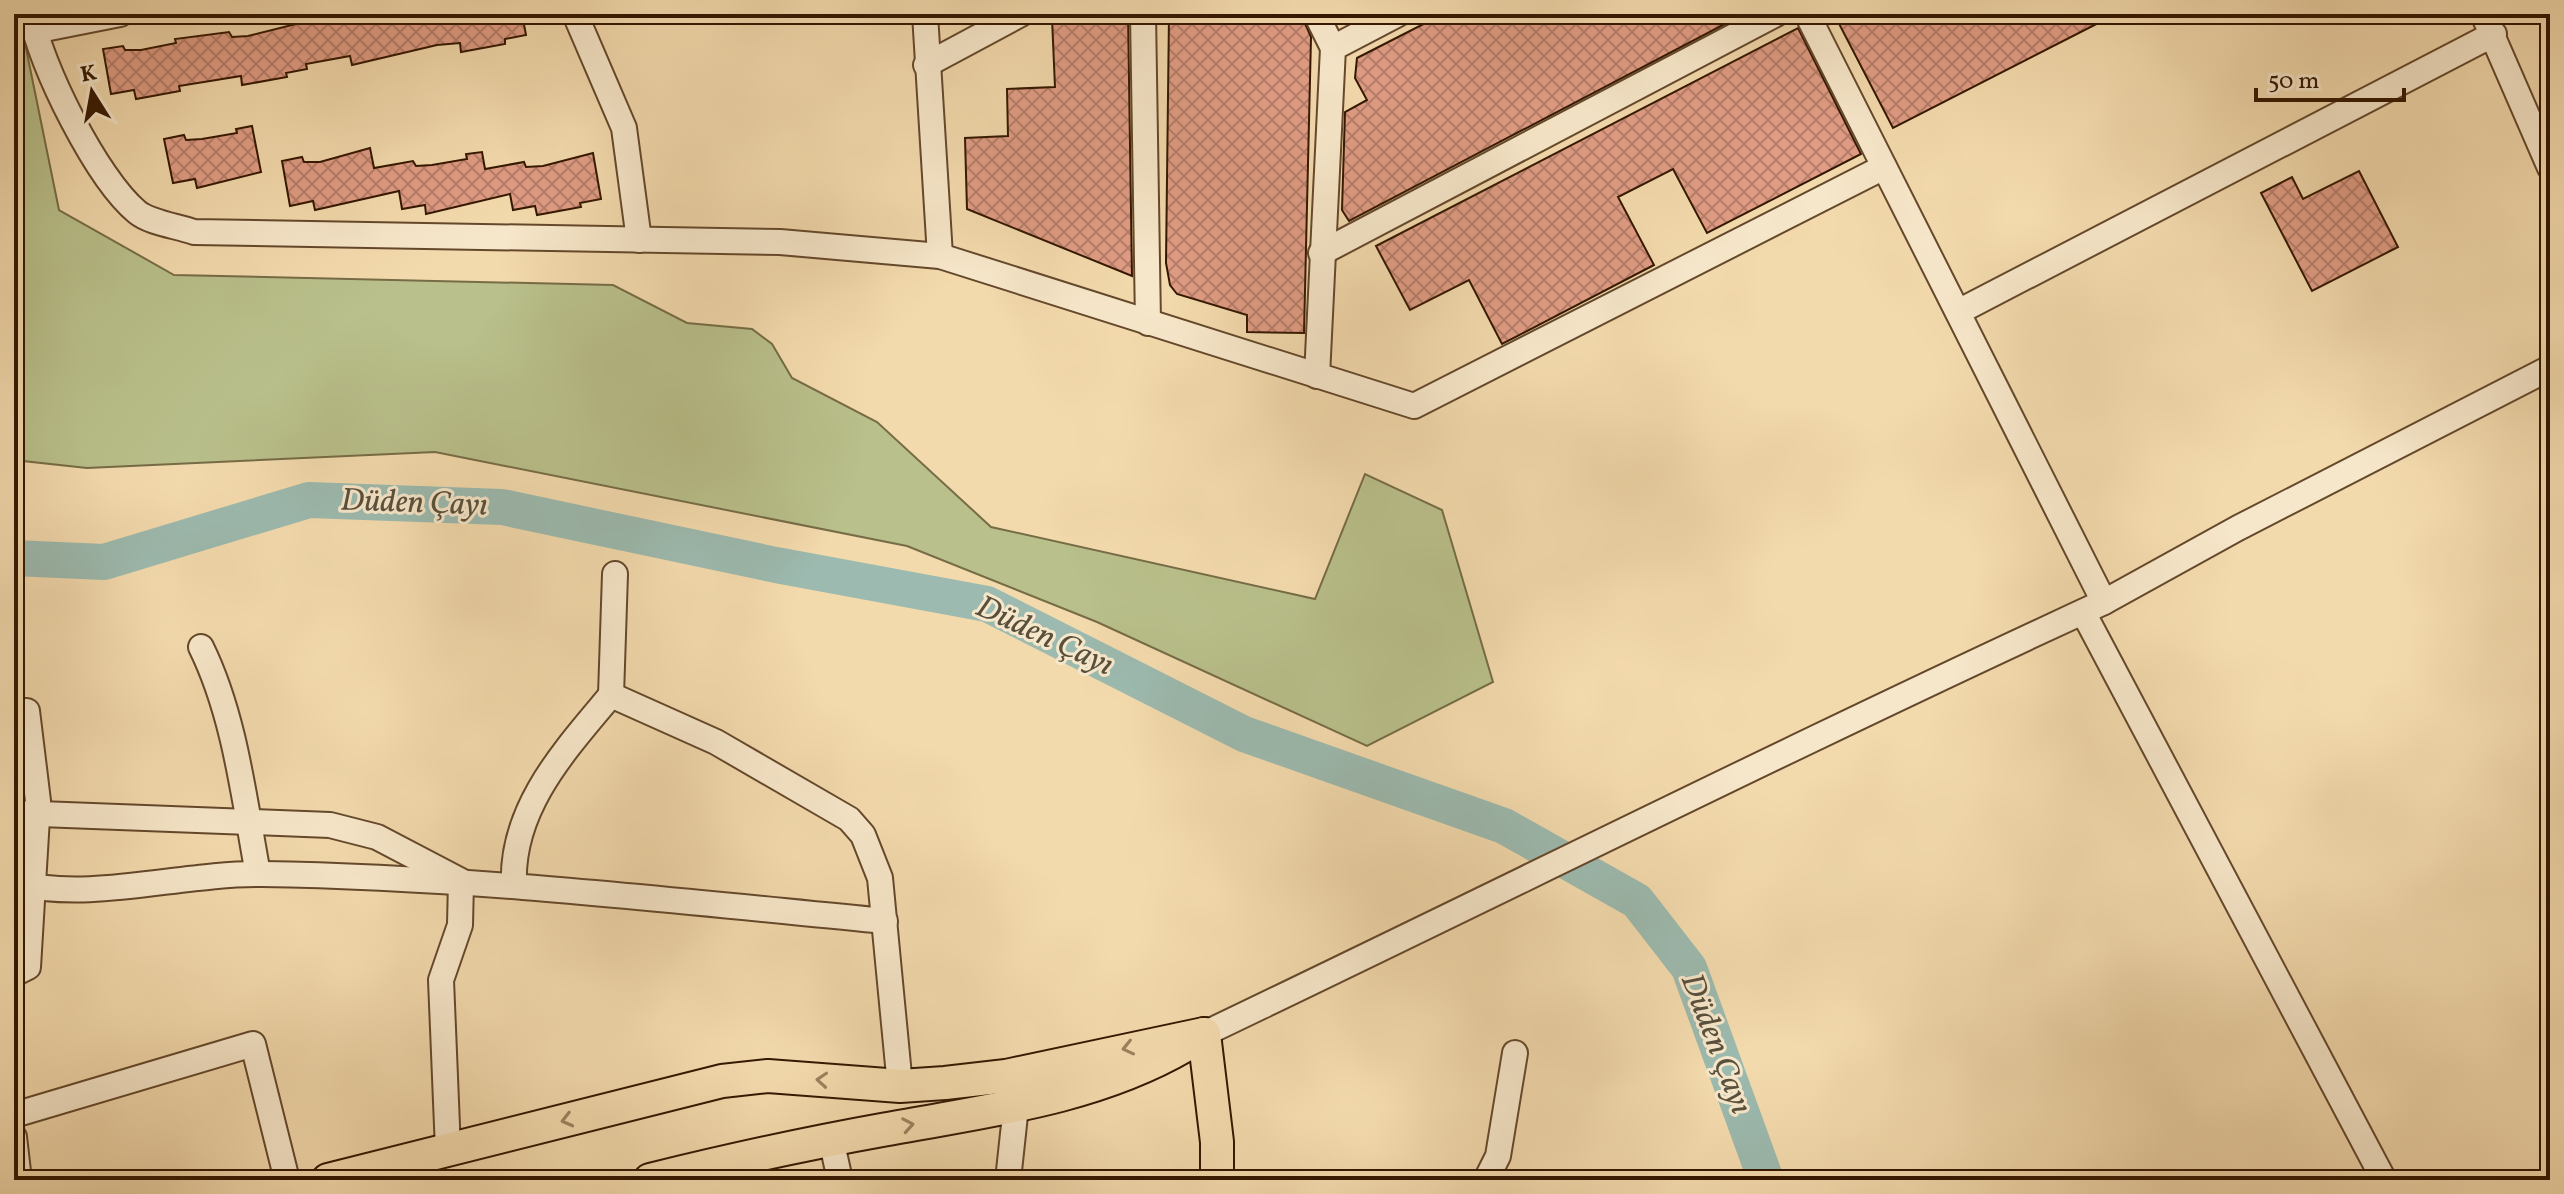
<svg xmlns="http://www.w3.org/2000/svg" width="2564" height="1194" viewBox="0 0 2564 1194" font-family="Vollkorn,serif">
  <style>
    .green { fill: #b9c08b; stroke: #766c46; stroke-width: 2 }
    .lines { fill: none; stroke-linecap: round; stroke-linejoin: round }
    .river { stroke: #9cbaaf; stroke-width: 36 }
    .building { fill: url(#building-cross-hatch); stroke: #341700; stroke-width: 2 }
    .minor-casing { stroke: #64482b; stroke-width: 28 }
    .major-casing { stroke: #341700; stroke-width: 36 }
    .minor { stroke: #f7e7ca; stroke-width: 24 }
    .major { stroke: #f3daad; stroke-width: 32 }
    .oneway { stroke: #9d825f }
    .labels { text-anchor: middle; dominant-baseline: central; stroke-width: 6; stroke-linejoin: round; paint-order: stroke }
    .water-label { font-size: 32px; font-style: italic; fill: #58503d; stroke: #f7e7ca }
  </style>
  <defs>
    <pattern id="building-cross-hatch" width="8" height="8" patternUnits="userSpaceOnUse" patternTransform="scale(2)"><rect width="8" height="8" fill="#e09c84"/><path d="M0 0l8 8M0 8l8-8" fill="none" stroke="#b67e6a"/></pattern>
  </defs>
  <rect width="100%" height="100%" fill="#f3daad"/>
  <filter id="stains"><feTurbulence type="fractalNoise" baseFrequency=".0025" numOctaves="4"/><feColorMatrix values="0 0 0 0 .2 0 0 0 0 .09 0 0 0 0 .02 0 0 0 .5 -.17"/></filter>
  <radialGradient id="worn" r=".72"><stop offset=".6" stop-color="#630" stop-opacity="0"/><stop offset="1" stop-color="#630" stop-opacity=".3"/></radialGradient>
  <path class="green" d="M14,14H19L59,210L174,275L613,285L687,323L752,329L772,344L792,378L877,422L991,527L1315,599L1365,474L1442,510L1493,682L1367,746L1097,622L907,546L435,452L87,468L14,460Z"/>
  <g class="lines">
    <path class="river" d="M14,558L104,562L309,500L502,507L776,565L987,604L1244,734L1504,826L1637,901L1689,968L1766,1180"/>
  </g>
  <g class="building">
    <path d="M319,14H522L526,35L505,39V44L461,52L460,43L437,45L352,65L350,56L306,64L307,69L286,73L287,77L242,85L241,76L179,86L180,91L136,99L134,90L111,94L103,49L123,46L125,50H141L176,43L175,39L229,32L232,37L248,36L320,18Z"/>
    <path d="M1060,14H1128L1132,276L967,209L965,138L1008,136L1007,89L1055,87L1052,18Z"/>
    <path d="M1169,14H1301L1311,37L1304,333L1247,332V315L1177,294L1170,285L1166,263Z"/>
    <path d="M1443,14H1744L1349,221L1342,210L1345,112L1367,100L1355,78L1357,58Z"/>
    <path d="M1834,14H2116L1893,128Z"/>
    <path d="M1798,28L1861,154L1707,233L1673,169L1618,197L1654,265L1502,344L1469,280L1410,310L1376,246Z"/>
    <path d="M252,126L261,172L197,188L195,179L173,183L164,139L184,135L186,140L202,139L237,133L236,129Z"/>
    <path d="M370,148L374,168L413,161L416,166L432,165L467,159L466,154L482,152L485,169L524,162L526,167L543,166L593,153L601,199L580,203L581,207L537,215L535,206L513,210L510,194L426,214L425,205L402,209L399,191L315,210L313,201L290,206L282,161L302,157L304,162H320Z"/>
    <path d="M2359,171L2398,247L2312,291L2261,193L2292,177L2303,199Z"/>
  </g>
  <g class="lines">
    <defs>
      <g id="minor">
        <path d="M31,14C40,65 97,179 137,212C150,223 178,226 194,232L780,242L940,256L1414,406L1884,167"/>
        <path d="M575,14L624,128L639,240"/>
        <path d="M925,14L940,256"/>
        <path d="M1143,14L1148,323"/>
        <path d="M1316,14L1333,48"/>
        <path d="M1807,14L2104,602L2238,528L2550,368"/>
        <path d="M2483,14L2550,168"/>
        <path d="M34,31L120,14"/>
        <path d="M926,65L1021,14"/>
        <path d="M1321,253L1776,14"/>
        <path d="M1958,312L2494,34"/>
        <path d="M1317,376L1333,48L1398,14"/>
        <path d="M2083,612L2384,1180"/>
        <path d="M201,647C235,716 244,799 258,874"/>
        <path d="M611,695L615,574"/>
        <path d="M14,813L330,825L377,837L461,881L460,925L441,980L448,1150"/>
        <path d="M14,883C95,902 180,873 262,874C470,877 677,901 885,921"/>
        <path d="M514,886C510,809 565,750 611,695L716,742L849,819L863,835L880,878L900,1086"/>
        <path d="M14,974L28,967L38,801L27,711"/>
        <path d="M1204,1034C1505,890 1802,741 2104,602"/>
        <path d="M14,1115L253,1044L287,1180"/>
        <path d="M14,1137L19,1180"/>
        <path d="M831,1139L840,1180"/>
        <path d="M1008,1180L1016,1106"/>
        <path d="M1486,1180L1498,1156L1515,1053"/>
      </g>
      <g id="major">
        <path d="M1204,1034L1217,1142V1180"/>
        <path d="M328,1180L722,1081L768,1076L900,1086L945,1083L1006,1076L1204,1034"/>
        <path d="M650,1180C727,1161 804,1144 882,1130C985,1111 1093,1099 1184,1046"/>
      </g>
    </defs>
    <use href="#minor" class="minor-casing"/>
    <use href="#major" class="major-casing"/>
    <use href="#minor" class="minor"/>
    <use href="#major" class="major"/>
  </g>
  <defs><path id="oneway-chevron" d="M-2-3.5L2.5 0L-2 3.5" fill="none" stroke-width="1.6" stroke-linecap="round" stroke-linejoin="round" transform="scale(2)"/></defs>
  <g class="oneway">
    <use href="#oneway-chevron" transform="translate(1128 1048) rotate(167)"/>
    <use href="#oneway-chevron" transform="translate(822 1080) rotate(-176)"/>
    <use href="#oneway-chevron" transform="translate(567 1120) rotate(166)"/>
    <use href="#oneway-chevron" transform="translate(908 1125) rotate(-10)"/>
  </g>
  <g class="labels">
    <g class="water-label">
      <text transform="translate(414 504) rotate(2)">Düden Çayı</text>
      <text transform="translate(1044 637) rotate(25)">Düden Çayı</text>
      <text transform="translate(1715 1044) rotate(69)">Düden Çayı</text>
    </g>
  </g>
  <rect width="2564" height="1194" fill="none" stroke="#f3daad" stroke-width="48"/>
  <rect x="16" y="16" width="2532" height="1162" fill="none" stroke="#341700" stroke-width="4"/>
  <rect x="24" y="24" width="2516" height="1146" fill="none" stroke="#341700" stroke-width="2"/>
  <g transform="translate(92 92) rotate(349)" stroke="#f7e7ca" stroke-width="6" paint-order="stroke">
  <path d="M0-6L14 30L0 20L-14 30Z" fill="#341700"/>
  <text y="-12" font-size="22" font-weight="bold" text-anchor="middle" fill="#341700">K</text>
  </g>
  <path d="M2256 88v12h148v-12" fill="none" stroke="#341700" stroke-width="4"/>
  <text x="2268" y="88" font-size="24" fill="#341700" stroke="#f7e7ca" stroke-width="6" paint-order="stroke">50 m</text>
  <rect width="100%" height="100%" filter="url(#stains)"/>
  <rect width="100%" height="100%" fill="url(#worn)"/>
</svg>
